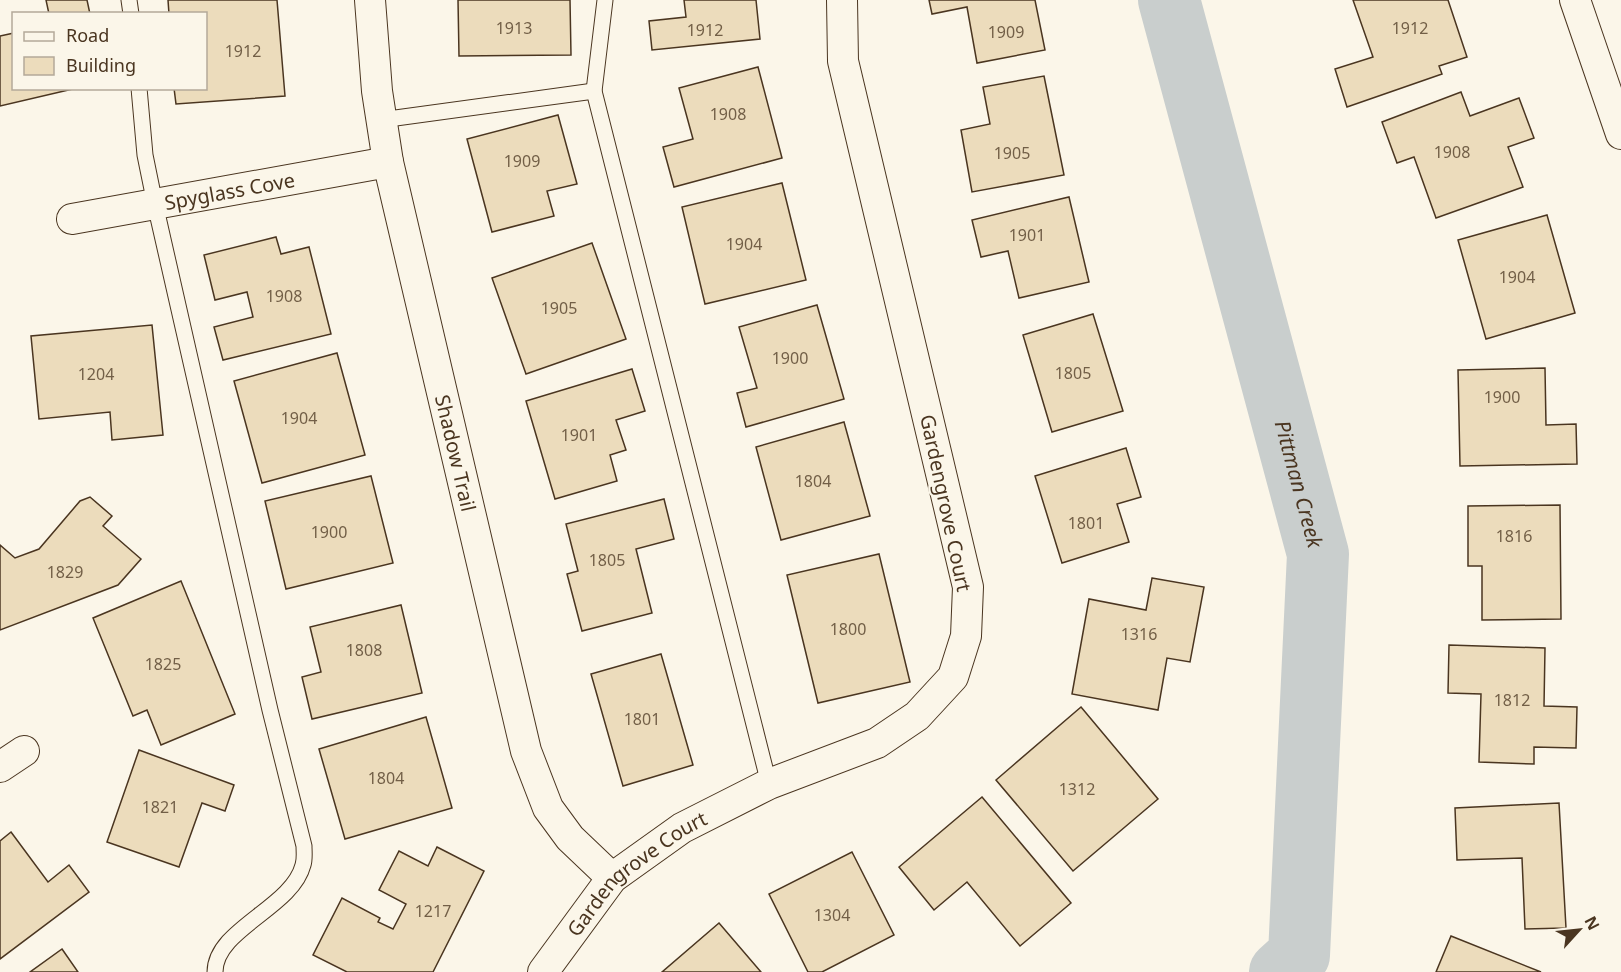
<svg xmlns="http://www.w3.org/2000/svg" width="1621" height="972" viewBox="0 0 1621 972" font-family="'Noto Sans',sans-serif">
  <style>
    .lines { fill: none; stroke-linecap: round; stroke-linejoin: round }
    .river { stroke: #c9cecd; stroke-width: 62 }
    .building { fill: #ecdcbc; stroke: #4a3520; stroke-width: 1.5 }
    .lane-casing { stroke: #4a3520; stroke-width: 17 }
    .street-casing { stroke: #4a3520; stroke-width: 32 }
    .lane { stroke: #fbf6e9; stroke-width: 15 }
    .street { stroke: #fbf6e9; stroke-width: 30 }
    .labels { text-anchor: middle; dominant-baseline: central; stroke-width: 4.5; stroke-linejoin: round; paint-order: stroke }
    .number-label { font-size: 16px; fill: #725f47 }
    .street-label { font-size: 20px; fill: #4a3520; stroke: #fbf6e9 }
    .water-label { font-size: 21px; font-style: italic; fill: #4a3520; stroke: #fbf6e9 }
  </style>
  <rect width="100%" height="100%" fill="#fbf6e9"/>
  <g class="lines">
    <path class="river" id="s1" d="M1169,0L1318,554L1299,955L1280,972"/>
  </g>
  <g class="building">
    <path d="M46,0H87L90,14H49Z"/>
    <path d="M168,0H277L285,96L176,104L174,88H206V14H169Z"/>
    <path d="M458,0H570L571,55L459,56Z"/>
    <path d="M684,0H756L760,39L652,50L649,21L686,17Z"/>
    <path d="M929,0H1035L1045,50L977,63L967,7L932,14Z"/>
    <path d="M1353,0H1448L1467,57L1439,66L1442,74L1347,107L1335,69L1373,57Z"/>
    <path d="M14,33V88H77L0,106V36Z"/>
    <path d="M758,67L782,158L674,187L663,147L693,139L679,88Z"/>
    <path d="M1044,76L1064,175L972,192L961,130L990,124L983,87Z"/>
    <path d="M1461,92L1470,116L1519,98L1534,138L1508,147L1523,187L1436,218L1414,157L1397,163L1382,122Z"/>
    <path d="M558,115L577,184L547,191L554,216L492,232L467,139Z"/>
    <path d="M782,183L806,280L705,304L682,207Z"/>
    <path d="M1069,197L1089,282L1019,298L1008,251L981,257L972,220Z"/>
    <path d="M1547,215L1575,313L1486,339L1458,240Z"/>
    <path d="M276,237L281,254L309,247L331,334L223,360L214,327L253,317L247,292L215,300L204,255Z"/>
    <path d="M592,243L626,339L526,374L492,278Z"/>
    <path d="M817,305L844,399L746,427L737,393L757,388L739,327Z"/>
    <path d="M1093,314L1123,411L1052,432L1023,335Z"/>
    <path d="M152,325L163,435L112,440L110,412L39,419L31,336Z"/>
    <path d="M337,353L365,455L262,483L234,381Z"/>
    <path d="M1545,368L1546,425L1576,424L1577,464L1460,466L1458,370Z"/>
    <path d="M632,369L645,411L616,420L626,450L610,455L617,481L555,499L526,401Z"/>
    <path d="M844,422L870,516L781,540L756,447Z"/>
    <path d="M1126,448L1141,497L1117,504L1129,542L1062,563L1035,476Z"/>
    <path d="M371,476L393,563L286,589L265,501Z"/>
    <path d="M90,497L112,516L103,526L141,559L118,585L0,630V545L15,558L39,549L80,501Z"/>
    <path d="M664,499L674,539L636,549L652,613L582,631L567,574L578,571L566,524Z"/>
    <path d="M1560,505L1561,619L1482,620V566H1468V506Z"/>
    <path d="M879,554L910,682L818,703L787,575Z"/>
    <path d="M1152,578L1204,587L1190,662L1167,658L1158,710L1072,694L1089,599L1146,610Z"/>
    <path d="M181,581L235,714L161,745L147,710L133,716L93,618Z"/>
    <path d="M401,605L422,693L312,719L302,677L321,672L310,627Z"/>
    <path d="M1449,645L1545,648L1544,706L1577,707L1576,748L1534,747V764L1479,762L1481,694L1448,693Z"/>
    <path d="M661,654L693,765L623,786L591,674Z"/>
    <path d="M1081,707L1158,799L1073,871L996,780Z"/>
    <path d="M426,717L452,808L345,839L319,749Z"/>
    <path d="M139,750L234,785L225,811L202,803L179,867L107,842Z"/>
    <path d="M982,797L1071,903L1020,946L967,882L934,910L899,867Z"/>
    <path d="M1559,803L1566,928L1525,929L1522,858L1457,860L1455,808Z"/>
    <path d="M11,832L48,882L69,865L89,892L0,959V841Z"/>
    <path d="M437,847L484,871L433,972H347L313,955L342,898L380,918L378,922L393,929L406,904L379,890L399,851L428,866Z"/>
    <path d="M852,852L894,935L822,972H808L769,894Z"/>
    <path d="M719,923L761,972H662Z"/>
    <path d="M1451,936L1541,972H1436Z"/>
    <path d="M62,949L78,972H30Z"/>
  </g>
  <g class="lines">
    <defs>
      <g id="lane">
        <path d="M129,0L131,14"/>
        <path d="M605,0L594,91L769,784"/>
        <path d="M139,88L145,155L155,204L270,710L304,846C304,852 305,859 303,865C292,908 215,929 215,972"/>
        <path d="M381,120L594,91"/>
      </g>
      <g id="street">
        <path id="s2" d="M370,0L377,91L388,162L526,751L548,808L570,838L612,878"/>
        <path d="M1575,0L1621,134"/>
        <path id="s3" d="M72,219L388,162"/>
        <path d="M0,767L24,751"/>
        <path id="s4" d="M543,972L612,878L682,828L769,784L877,743L917,716L953,677L966,636L968,587L843,61L842,0"/>
      </g>
    </defs>
    <use href="#lane" class="lane-casing"/>
    <use href="#street" class="street-casing"/>
    <use href="#lane" class="lane"/>
    <use href="#street" class="street"/>
  </g>
  <g class="labels">
    <g class="number-label">
      <text x="514" y="28">1913</text>
      <text x="1410" y="28">1912</text>
      <text x="705" y="30">1912</text>
      <text x="1006" y="32">1909</text>
      <text x="243" y="51">1912</text>
      <text x="728" y="114">1908</text>
      <text x="1452" y="152">1908</text>
      <text x="1012" y="153">1905</text>
      <text x="522" y="161">1909</text>
      <text x="1027" y="235">1901</text>
      <text x="744" y="244">1904</text>
      <text x="1517" y="277">1904</text>
      <text x="284" y="296">1908</text>
      <text x="559" y="308">1905</text>
      <text x="790" y="358">1900</text>
      <text x="1073" y="373">1805</text>
      <text x="96" y="374">1204</text>
      <text x="1502" y="397">1900</text>
      <text x="299" y="418">1904</text>
      <text x="579" y="435">1901</text>
      <text x="813" y="481">1804</text>
      <text x="1086" y="523">1801</text>
      <text x="329" y="532">1900</text>
      <text x="1514" y="536">1816</text>
      <text x="607" y="560">1805</text>
      <text x="65" y="572">1829</text>
      <text x="848" y="629">1800</text>
      <text x="1139" y="634">1316</text>
      <text x="364" y="650">1808</text>
      <text x="163" y="664">1825</text>
      <text x="1512" y="700">1812</text>
      <text x="642" y="719">1801</text>
      <text x="386" y="778">1804</text>
      <text x="1077" y="789">1312</text>
      <text x="160" y="807">1821</text>
      <text x="433" y="911">1217</text>
      <text x="832" y="915">1304</text>
    </g>
    <g class="street-label">
      <text stroke="none"><textPath href="#s3" startOffset="160">Spyglass Cove</textPath></text>
      <text stroke="none"><textPath href="#s2" startOffset="462">Shadow Trail</textPath></text>
      <text transform="translate(946 503) rotate(78)">Gardengrove Court</text>
      <text stroke="none"><textPath href="#s4" startOffset="138">Gardengrove Court</textPath></text>
    </g>
    <g class="water-label">
      <text stroke="none"><textPath href="#s1" startOffset="501">Pittman Creek</textPath></text>
    </g>
  </g>
  <rect x="12" y="12" width="195" height="78" fill="#fbf6e9" stroke="#b4a999" stroke-width="1.5"/>
  <rect x="24" y="32" width="30" height="9" fill="#fbf6e9" stroke="#b4a999" stroke-width="1.5"/>
  <text x="66" y="42" font-size="18" fill="#4a3520">Road</text>
  <rect x="24" y="57" width="30" height="18" fill="#ecdcbc" stroke="#b4a999" stroke-width="1.5"/>
  <text x="66" y="72" font-size="18" fill="#4a3520">Building</text>
  <g transform="translate(1579 930) rotate(63)" stroke="#fbf6e9" stroke-width="4.5" paint-order="stroke">
  <path d="M0-4.5L10 22L0 15L-10 22Z" fill="#4a3520"/>
  <text y="-9" font-size="16" font-weight="bold" text-anchor="middle" fill="#4a3520">N</text>
  </g>
</svg>
